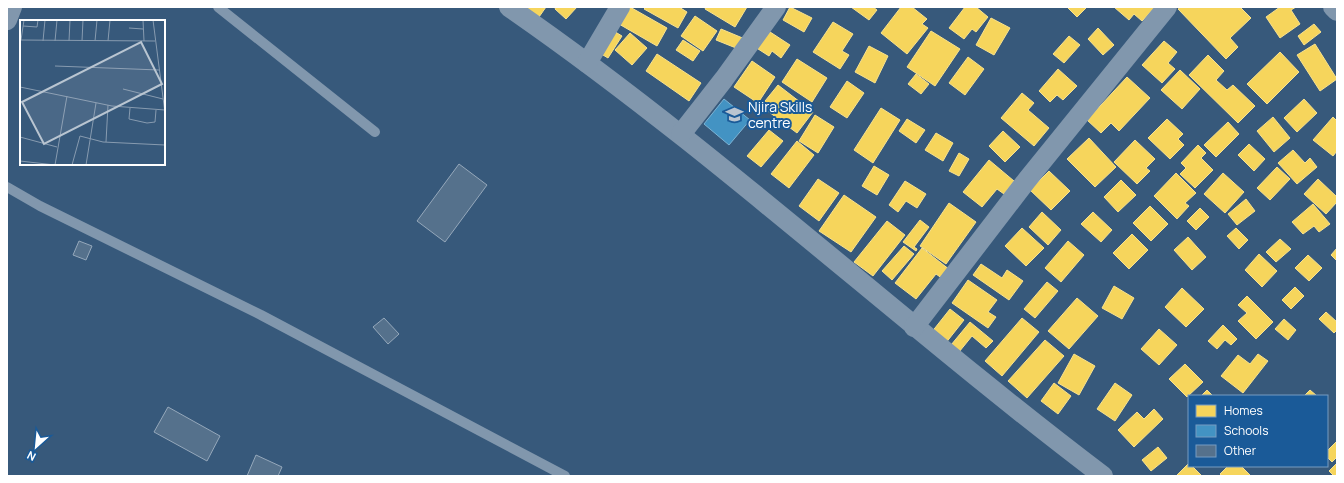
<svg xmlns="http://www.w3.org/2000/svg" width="1344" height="483" viewBox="0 0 1344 483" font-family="Manrope,sans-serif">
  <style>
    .homes { fill: #f6d55c; stroke: #f9e28d }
    .schools { fill: #4393c3; stroke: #7bb3d5 }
    .building { fill: #55718c; stroke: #95a8bb }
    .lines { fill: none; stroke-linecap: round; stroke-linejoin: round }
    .service { stroke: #8197ad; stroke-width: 10 }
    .minor { stroke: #8197ad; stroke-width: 20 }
    .labels { text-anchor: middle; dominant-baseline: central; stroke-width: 4; stroke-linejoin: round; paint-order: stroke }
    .poi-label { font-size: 14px; fill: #fff; stroke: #1a5a98; text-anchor: start }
    .inset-road { fill: none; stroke: #879bb0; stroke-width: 1 }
    .view { fill: #b9c5d1; fill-opacity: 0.15; stroke: #b9c5d1; stroke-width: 2 }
    .inset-edge { fill: none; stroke: #fff; stroke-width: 2 }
  </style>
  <rect width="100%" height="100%" fill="#37597b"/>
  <g class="homes">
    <path d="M528,7H546L539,17L527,9Z"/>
    <path d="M556,7H577L566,19L555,9Z"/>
    <path d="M630,7L667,28L657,46L619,24Z"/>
    <path d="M646,7H679L687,12L678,28L644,9Z"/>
    <path d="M706,7H747L735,27L705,9Z"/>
    <path d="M790,7L812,18L804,32L783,20Z"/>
    <path d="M851,7H873L877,10L869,20Z"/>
    <path d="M901,7H912L927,19L922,24L928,28L907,54L881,33Z"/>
    <path d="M965,7H976L988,17L976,32L972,29L964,39L949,28Z"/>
    <path d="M1067,7H1087L1077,17Z"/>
    <path d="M1114,7H1155L1142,21L1134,14L1129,20Z"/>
    <path d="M1181,7H1240L1251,18L1230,38L1238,47L1226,59L1178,9Z"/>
    <path d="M1280,7H1296L1291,10L1300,24L1280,38L1266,17Z"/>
    <path d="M695,16L717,31L703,51L681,36Z"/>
    <path d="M991,18L1010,28L994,55L976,45Z"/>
    <path d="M833,22L853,34L842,51L849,55L840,69L813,52Z"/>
    <path d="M1314,24L1321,32L1304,45L1298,36Z"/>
    <path d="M1098,28L1114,45L1103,55L1088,39Z"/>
    <path d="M721,29L745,39L741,50L716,40Z"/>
    <path d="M612,30L622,36L608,58L598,52Z"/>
    <path d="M767,30L790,45L781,58L772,51L769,56L755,47Z"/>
    <path d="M931,31L960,49L935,86L907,67Z"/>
    <path d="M630,33L647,48L632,65L615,50Z"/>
    <path d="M1069,36L1080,45L1064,63L1053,54Z"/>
    <path d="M683,40L700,51L693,61L676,50Z"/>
    <path d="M1164,41L1177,52L1168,63L1175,69L1162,83L1142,65Z"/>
    <path d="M1315,44L1337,79L1320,91L1297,55Z"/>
    <path d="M869,46L888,56L875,83L855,72Z"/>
    <path d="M1280,52L1299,72L1267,104L1247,84Z"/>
    <path d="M657,54L701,83L689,101L646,71Z"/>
    <path d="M1208,55L1224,71L1216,80L1227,90L1233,85L1255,106L1238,123L1189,75Z"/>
    <path d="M968,57L984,69L965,95L949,83Z"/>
    <path d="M797,59L827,78L812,102L782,82Z"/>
    <path d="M752,61L775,77L758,103L734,87Z"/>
    <path d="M1058,69L1077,86L1063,100L1057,95L1050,102L1039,91Z"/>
    <path d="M1180,70L1200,89L1182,109L1161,90Z"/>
    <path d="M916,74L929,84L921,94L908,84Z"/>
    <path d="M1127,77L1150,98L1119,131L1111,123L1101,133L1087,120Z"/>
    <path d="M847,81L864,93L847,118L830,107Z"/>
    <path d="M778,85L813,112L797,133L761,106Z"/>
    <path d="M1022,93L1034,103L1028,110L1049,128L1034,146L1001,118Z"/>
    <path d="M1304,99L1317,113L1297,132L1284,118Z"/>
    <path d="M881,108L900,120L873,163L854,150Z"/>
    <path d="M815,115L834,127L818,153L799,141Z"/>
    <path d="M1273,117L1290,138L1274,152L1257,131Z"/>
    <path d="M1333,117L1337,121V151L1333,156L1313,140Z"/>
    <path d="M907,119L925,130L916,143L899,131Z"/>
    <path d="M1167,119L1183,134L1178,139L1184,145L1170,159L1148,138Z"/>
    <path d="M1228,122L1239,134L1216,157L1204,145Z"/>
    <path d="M769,130L783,141L761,167L747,156Z"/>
    <path d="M1003,131L1020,147L1005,162L989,146Z"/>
    <path d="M936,133L953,143L943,161L925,150Z"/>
    <path d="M1089,138L1116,167L1095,187L1067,159Z"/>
    <path d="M1135,140L1155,159L1146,168L1150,171L1137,184L1114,162Z"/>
    <path d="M797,141L814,155L789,188L771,174Z"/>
    <path d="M1249,144L1265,159L1254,171L1238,155Z"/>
    <path d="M1198,145L1206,153L1201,158L1213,170L1195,188L1180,174L1186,168L1181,163Z"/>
    <path d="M1293,150L1305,163L1310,158L1317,167L1297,184L1278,163Z"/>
    <path d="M959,153L969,159L959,176L949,171Z"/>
    <path d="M989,160L1014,181L1004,194L997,189L982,207L963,192Z"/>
    <path d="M874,166L889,175L877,195L862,186Z"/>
    <path d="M1277,167L1290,179L1270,200L1257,188Z"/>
    <path d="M1049,171L1070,191L1051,210L1030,190Z"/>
    <path d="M1176,173L1196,193L1185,203L1189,206L1177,219L1154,196Z"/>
    <path d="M1223,173L1244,192L1225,213L1204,194Z"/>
    <path d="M818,179L839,193L819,221L799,206Z"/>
    <path d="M1318,179L1337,197V202L1326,214L1304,194Z"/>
    <path d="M1121,180L1136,195L1118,212L1104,197Z"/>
    <path d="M905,181L926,194L917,208L906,201L898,212L889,205Z"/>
    <path d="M844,195L876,217L851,252L819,231Z"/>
    <path d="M1246,199L1255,211L1237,225L1228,214Z"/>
    <path d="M949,203L976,222L946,264L920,246Z"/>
    <path d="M1313,204L1330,224L1319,232L1314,226L1303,234L1292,222Z"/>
    <path d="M1150,206L1168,224L1151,241L1133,223Z"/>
    <path d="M1200,208L1209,217L1196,230L1187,221Z"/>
    <path d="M1042,212L1061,230L1048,245L1029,227Z"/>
    <path d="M1093,212L1112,230L1101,242L1081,224Z"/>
    <path d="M920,220L929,227L914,247L917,249L916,251L903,242Z"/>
    <path d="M887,221L905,235L873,276L854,262Z"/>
    <path d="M1022,228L1044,248L1026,266L1005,246Z"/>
    <path d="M1236,228L1248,240L1239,249L1227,236Z"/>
    <path d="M1132,234L1148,250L1129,269L1113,253Z"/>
    <path d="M1188,237L1206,257L1192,270L1174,250Z"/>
    <path d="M1280,239L1291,249L1276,262L1266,252Z"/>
    <path d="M1068,241L1084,255L1061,282L1045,268Z"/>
    <path d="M904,246L914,254L892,280L882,271Z"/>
    <path d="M922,248L950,270L943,279L936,274L916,299L895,283Z"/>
    <path d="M1337,248V261L1331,255Z"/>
    <path d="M1259,254L1277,271L1262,287L1245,270Z"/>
    <path d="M1308,255L1322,268L1309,281L1295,268Z"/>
    <path d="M981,264L1002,278L1007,270L1023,281L1009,300L973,275Z"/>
    <path d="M968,280L997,300L988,312L996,317L988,328L952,303Z"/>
    <path d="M1047,282L1058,291L1035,318L1024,309Z"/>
    <path d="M1114,286L1134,298L1122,319L1102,308Z"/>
    <path d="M1295,287L1304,296L1291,309L1282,300Z"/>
    <path d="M1182,288L1204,309L1186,327L1165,307Z"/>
    <path d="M1247,296L1273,322L1256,339L1238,321L1247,313L1238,305Z"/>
    <path d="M1077,298L1098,316L1069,349L1048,331Z"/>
    <path d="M950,309L964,320L945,344L931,333Z"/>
    <path d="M1326,312L1337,322V330L1334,333L1319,319Z"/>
    <path d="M1022,318L1039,332L1002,376L985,361Z"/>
    <path d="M1284,319L1296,330L1288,340L1275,329Z"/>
    <path d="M970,322L993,341L986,348L972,336L959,352L951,345Z"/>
    <path d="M1223,325L1237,339L1231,345L1225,340L1217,349L1208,341Z"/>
    <path d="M1159,329L1177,345L1159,365L1141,349Z"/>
    <path d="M1045,340L1064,356L1027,398L1008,381Z"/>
    <path d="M1074,354L1095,366L1079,395L1058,383Z"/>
    <path d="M1258,354L1268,361L1243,393L1221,376L1238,355L1250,364Z"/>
    <path d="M1185,364L1203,382L1187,397L1169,379Z"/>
    <path d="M1054,383L1071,396L1058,414L1041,401Z"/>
    <path d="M1115,383L1132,395L1115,421L1097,409Z"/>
    <path d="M1207,390L1213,396H1201Z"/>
    <path d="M1310,390L1317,396H1304Z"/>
    <path d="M1154,409L1163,419L1134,447L1118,430L1137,412L1144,419Z"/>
    <path d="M1337,441V457L1332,462L1327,457V451Z"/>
    <path d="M1158,447L1167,458L1151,471L1142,460Z"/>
    <path d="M1189,463V466H1192L1202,476H1176Z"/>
    <path d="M1337,463V476H1334L1329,471Z"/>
    <path d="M1228,466H1241L1251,476H1222L1220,474Z"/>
  </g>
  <path class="schools" d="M724,99L750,120L729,145L704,124Z"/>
  <g class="building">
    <path d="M459,164L487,185L445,242L417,221Z"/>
    <path d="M79,241L92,246L86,260L73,255Z"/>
    <path d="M384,318L399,334L388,344L373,327Z"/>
    <path d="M168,407L220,436L207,461L154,432Z"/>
    <path d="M256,455L282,467L278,476H247Z"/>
  </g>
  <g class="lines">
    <g class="service">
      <path d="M218,7L375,132"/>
      <path d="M7,187L40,206L261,315L565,476"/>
    </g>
    <g class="minor">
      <path d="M509,7C717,151 902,324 1103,476"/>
      <path d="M1333,7L1337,11"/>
      <path d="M7,20L12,7"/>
      <path d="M587,63L620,7"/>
      <path d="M681,134L724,79L776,7"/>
      <path d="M914,327L1027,180L1167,7"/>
    </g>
  </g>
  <defs>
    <symbol id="school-bare" viewBox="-9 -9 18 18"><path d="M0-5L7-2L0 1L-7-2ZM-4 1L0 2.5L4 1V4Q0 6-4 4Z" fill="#b9c5d1" stroke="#1a5a98" stroke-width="2.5" paint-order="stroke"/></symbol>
  </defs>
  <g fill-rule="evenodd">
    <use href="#school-bare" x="722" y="102" width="25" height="25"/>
  </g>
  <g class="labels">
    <g class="poi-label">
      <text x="748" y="106">Njira Skills<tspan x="748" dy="16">centre</tspan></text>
    </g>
  </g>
  <g transform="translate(20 20)">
    <rect width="145" height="145" fill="#37597b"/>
    <path class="inset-road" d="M83,0H112M123,0L124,21M133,0L145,93M3,6L17,7L18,0M109,8L123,9M0,20L135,21M1,20L4,0M23,21L25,0M35,21L37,0M49,21L50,0M62,21L63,0M75,21L77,0M88,21L90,0M35,46L139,50M0,67L92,86L145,90M103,69L143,79M110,88L109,99L127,103L135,102L136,90M0,117L37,127M86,122L88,85M0,141L35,145M35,145L47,76M52,145L60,116L83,122L145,125M66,145L76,83"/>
    <path class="view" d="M121,22L142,64L24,124L2,82Z"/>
    <rect width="145" height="145" class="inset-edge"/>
  </g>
  <rect width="1344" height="483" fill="none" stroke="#ffffff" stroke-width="16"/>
  <rect x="1188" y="395" width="140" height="72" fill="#1a5a98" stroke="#769cc1"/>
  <rect x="1196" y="405" width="20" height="12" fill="#f6d55c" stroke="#769cc1"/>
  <text x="1224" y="415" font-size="12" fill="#ffffff">Homes</text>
  <rect x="1196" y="425" width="20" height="12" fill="#4393c3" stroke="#769cc1"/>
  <text x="1224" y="435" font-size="12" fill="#ffffff">Schools</text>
  <rect x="1196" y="445" width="20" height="12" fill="#55718c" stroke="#769cc1"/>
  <text x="1224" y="455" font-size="12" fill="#ffffff">Other</text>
  <g transform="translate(36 447) rotate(207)" stroke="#1a5a98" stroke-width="3" paint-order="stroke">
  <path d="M0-3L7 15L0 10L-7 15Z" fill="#ffffff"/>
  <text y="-6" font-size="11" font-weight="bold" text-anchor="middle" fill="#ffffff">N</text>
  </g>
</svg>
